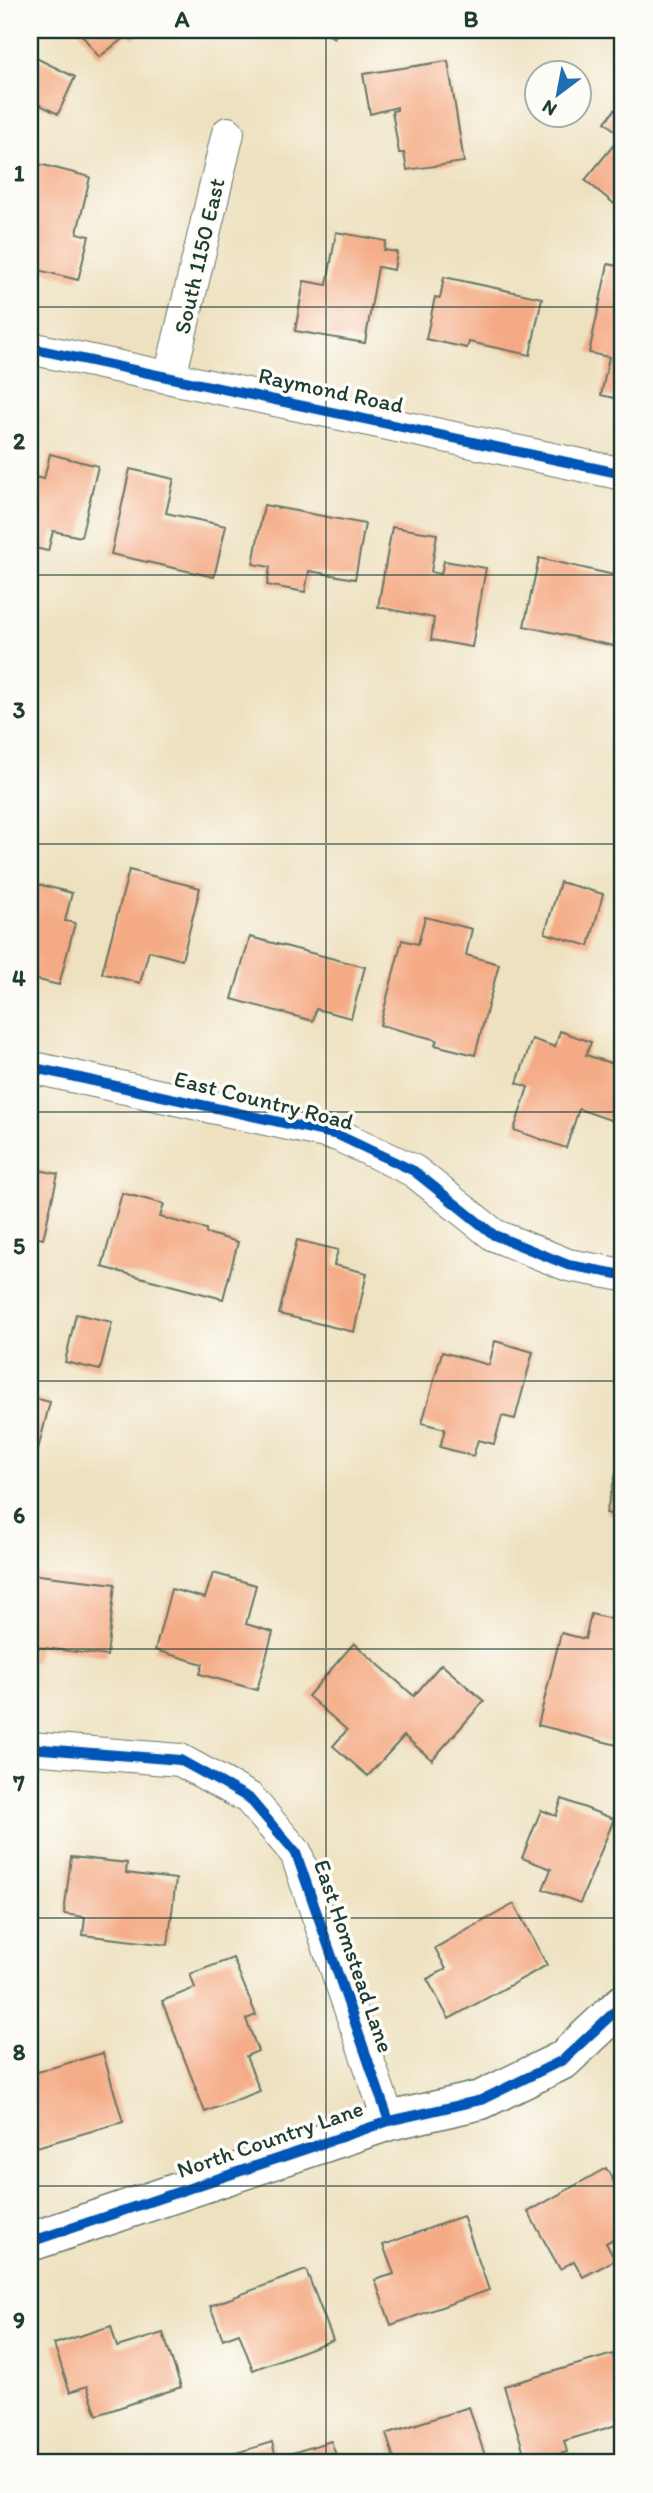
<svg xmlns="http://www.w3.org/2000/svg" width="653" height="2493" viewBox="0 0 653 2493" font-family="Itim,sans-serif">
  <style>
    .building { fill: #f4ab85 }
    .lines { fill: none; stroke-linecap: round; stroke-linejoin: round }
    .minor-casing { stroke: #677665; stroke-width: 34 }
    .tertiary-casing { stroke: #677665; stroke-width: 41 }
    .minor { stroke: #fff; stroke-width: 32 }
    .tertiary { stroke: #fff; stroke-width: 38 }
    .cycleway-casing { stroke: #fdfcf7; stroke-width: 15 }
    .cycleway { stroke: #0057b8; stroke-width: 10 }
    .grid { fill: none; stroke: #1f3d34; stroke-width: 2; stroke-opacity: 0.55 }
    .labels { text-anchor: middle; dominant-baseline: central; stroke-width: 7; stroke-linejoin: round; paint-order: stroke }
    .street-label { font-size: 23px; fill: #1f3d34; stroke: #fdfcf7 }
    .neatline { fill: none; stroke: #1f3d34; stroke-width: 2.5 }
    .grid-label { font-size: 23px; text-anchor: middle; font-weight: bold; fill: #1f3d34 }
  </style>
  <rect width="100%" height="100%" fill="#fdfcf7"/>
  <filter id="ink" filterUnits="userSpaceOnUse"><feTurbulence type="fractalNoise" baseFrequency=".0143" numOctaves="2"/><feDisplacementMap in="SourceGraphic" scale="14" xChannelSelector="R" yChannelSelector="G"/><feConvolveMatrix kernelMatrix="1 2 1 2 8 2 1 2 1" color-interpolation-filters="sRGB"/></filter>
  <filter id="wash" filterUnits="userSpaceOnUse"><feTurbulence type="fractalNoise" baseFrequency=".00686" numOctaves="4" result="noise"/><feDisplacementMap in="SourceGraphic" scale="28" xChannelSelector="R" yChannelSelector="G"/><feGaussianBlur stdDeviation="1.57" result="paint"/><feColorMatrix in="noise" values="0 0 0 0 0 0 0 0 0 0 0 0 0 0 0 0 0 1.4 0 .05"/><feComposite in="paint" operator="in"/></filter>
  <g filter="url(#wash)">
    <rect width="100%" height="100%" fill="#eee1c0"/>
    <g id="blocks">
      <g class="building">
        <path d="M78,30H144L133,39L129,34L99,57Z"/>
        <path d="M321,30H340L334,38Z"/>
        <path d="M32,56L75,77L58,114L30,100V61Z"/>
        <path d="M448,61L464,162L407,170L404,153H399L392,111L397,110V107L370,114L363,74Z"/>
        <path d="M623,100V211L585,180L621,136L605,122Z"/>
        <path d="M39,164L90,177L77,233L89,236L78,280L30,268V200Z"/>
        <path d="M336,232L386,241L384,250L397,252L394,270L378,267L365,343L295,331L304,281L327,285Z"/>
        <path d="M608,264L623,267V400L601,395L609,357L589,353Z"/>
        <path d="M444,277L542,298L530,355L469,342L467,348L426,339L435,297L440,298Z"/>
        <path d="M50,454L98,466L81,537L53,531L48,551L30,547V476L44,479Z"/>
        <path d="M130,469L174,479L166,513L226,526L214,577L111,554Z"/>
        <path d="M264,505L365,524L355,579L309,571L305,592L267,585L270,567L253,564Z"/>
        <path d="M392,527L437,534L431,572L441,574L444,561L486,568L472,647L431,640L434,618L378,607Z"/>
        <path d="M539,558L623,577V606L614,646L524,626Z"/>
        <path d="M129,870L200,888L182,960L149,951L140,983L102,973Z"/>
        <path d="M30,882L72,893L65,921L75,923L59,985L30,978Z"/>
        <path d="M560,882L603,894L589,946L545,933Z"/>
        <path d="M425,917L472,929L466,955L499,964L475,1055L435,1045L437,1040L380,1025L402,940L418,944Z"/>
        <path d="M250,937L365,967L351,1018L316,1009L313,1021L232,999Z"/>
        <path d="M560,1031L591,1042L586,1055L623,1067V1101L616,1122L579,1109L566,1148L514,1130L528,1087L517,1083L532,1039L555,1047Z"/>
        <path d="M30,1168L58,1174L43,1239L30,1236Z"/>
        <path d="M122,1193L164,1204L160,1217L206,1229V1233L238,1242L223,1299L102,1267Z"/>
        <path d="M297,1240L338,1250L334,1265L367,1273L354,1332L279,1314Z"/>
        <path d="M76,1314L112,1322L100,1370L65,1362Z"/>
        <path d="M495,1341L533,1352L515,1419L502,1416L494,1444L478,1440L473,1456L440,1447L445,1429L422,1423L442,1352L489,1365Z"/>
        <path d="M30,1397L50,1402L33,1469L30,1468Z"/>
        <path d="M622,1450H623V1517L606,1513Z"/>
        <path d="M213,1573L256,1585L246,1624L273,1632L257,1690L200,1674L203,1664L155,1650L171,1589L205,1598Z"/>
        <path d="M30,1574L115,1584L107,1656L38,1647L36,1662L30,1661Z"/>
        <path d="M591,1614L623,1622V1719L617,1745L538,1725L561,1633L585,1639Z"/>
        <path d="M354,1643L414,1696L441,1664L484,1701L432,1760L404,1736L368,1776L333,1746L347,1730L308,1696Z"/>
        <path d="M562,1799L614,1819L580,1903L543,1889L551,1869L522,1858L541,1810L556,1816Z"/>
        <path d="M71,1857L127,1863L126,1873L176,1879L168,1945L83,1935L85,1917L64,1914Z"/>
        <path d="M514,1904L547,1965L449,2019L427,1979L446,1969L435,1948Z"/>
        <path d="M233,1958L256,2015L246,2019L258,2051L246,2056L260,2091L205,2112L162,2001L195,1988L190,1974Z"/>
        <path d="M103,2053L123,2122L30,2149V2074Z"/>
        <path d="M606,2168L619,2191L623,2188V2234L606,2243L615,2260L583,2277L574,2261L560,2269L528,2212Z"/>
        <path d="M463,2216L489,2290L391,2325L375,2280L394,2274L383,2245Z"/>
        <path d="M306,2270L333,2340L253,2370L239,2333L223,2339L210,2306Z"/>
        <path d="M111,2326L117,2347L163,2333L181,2387L97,2415L87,2386L70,2392L54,2344Z"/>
        <path d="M613,2354L623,2391V2423L564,2441L567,2452L527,2463L504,2386Z"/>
        <path d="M30,2398L38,2420L30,2423Z"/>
        <path d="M469,2407L486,2459L474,2463H388L395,2461L386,2434Z"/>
        <path d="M331,2441L339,2463H222L220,2458L272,2442L276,2458Z"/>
      </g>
    </g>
  </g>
  <g filter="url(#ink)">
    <use href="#blocks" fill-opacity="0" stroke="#677665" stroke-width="2"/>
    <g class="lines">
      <defs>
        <g id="minor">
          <path d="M30,348L623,474"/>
          <path d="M170,377L228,133"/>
          <path d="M30,1067L338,1135L414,1171L494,1235L568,1265L623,1275"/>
          <path d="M30,1748L180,1760L249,1798L296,1853L389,2121"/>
        </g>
        <path id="tertiary" d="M30,2242L389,2121L481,2100L563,2060L623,2004"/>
      </defs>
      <use href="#minor" class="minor-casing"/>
      <use href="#tertiary" class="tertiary-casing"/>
      <use href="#minor" class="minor"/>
      <use href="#tertiary" class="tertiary"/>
      <defs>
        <g id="cycleway">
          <path d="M30,348L623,474"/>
          <path d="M30,1067L338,1135L414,1171L494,1235L568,1265L623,1275"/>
          <path d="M30,1748L180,1760L249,1798L296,1853L389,2121"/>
          <path d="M30,2242L389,2121L481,2100L563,2060L623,2004"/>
        </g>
      </defs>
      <use href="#cycleway" class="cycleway-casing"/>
      <use href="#cycleway" class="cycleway"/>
    </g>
  </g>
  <path class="grid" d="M326,30V2463M30,307H623M30,575H623M30,844H623M30,1112H623M30,1381H623M30,1649H623M30,1918H623M30,2186H623"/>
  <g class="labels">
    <g class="street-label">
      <text transform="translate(199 256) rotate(-77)">South 1150 East</text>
      <text transform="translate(331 390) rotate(12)">Raymond Road</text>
      <text transform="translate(264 1100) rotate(14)">East Country Road</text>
      <text transform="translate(354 1956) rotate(71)">East Homstead Lane</text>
      <text transform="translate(270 2139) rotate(-19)">North Country Lane</text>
    </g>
  </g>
  <rect width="653" height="2493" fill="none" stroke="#fdfcf7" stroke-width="77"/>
  <g transform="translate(558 94) rotate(212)"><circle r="33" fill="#fdfcf7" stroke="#a4b0a9" stroke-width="2"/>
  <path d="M0-5L12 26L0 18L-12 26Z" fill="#1f6fb2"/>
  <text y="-10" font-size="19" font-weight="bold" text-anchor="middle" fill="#1f3d34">N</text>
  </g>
  <rect x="38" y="38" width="576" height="2416" class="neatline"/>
  <g class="grid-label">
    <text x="182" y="27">A</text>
    <text x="471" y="27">B</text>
    <text x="19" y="181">1</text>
    <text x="19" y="449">2</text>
    <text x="19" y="718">3</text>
    <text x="19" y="986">4</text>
    <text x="19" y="1254">5</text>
    <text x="19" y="1523">6</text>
    <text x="19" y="1791">7</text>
    <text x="19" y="2060">8</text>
    <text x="19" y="2328">9</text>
  </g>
</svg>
